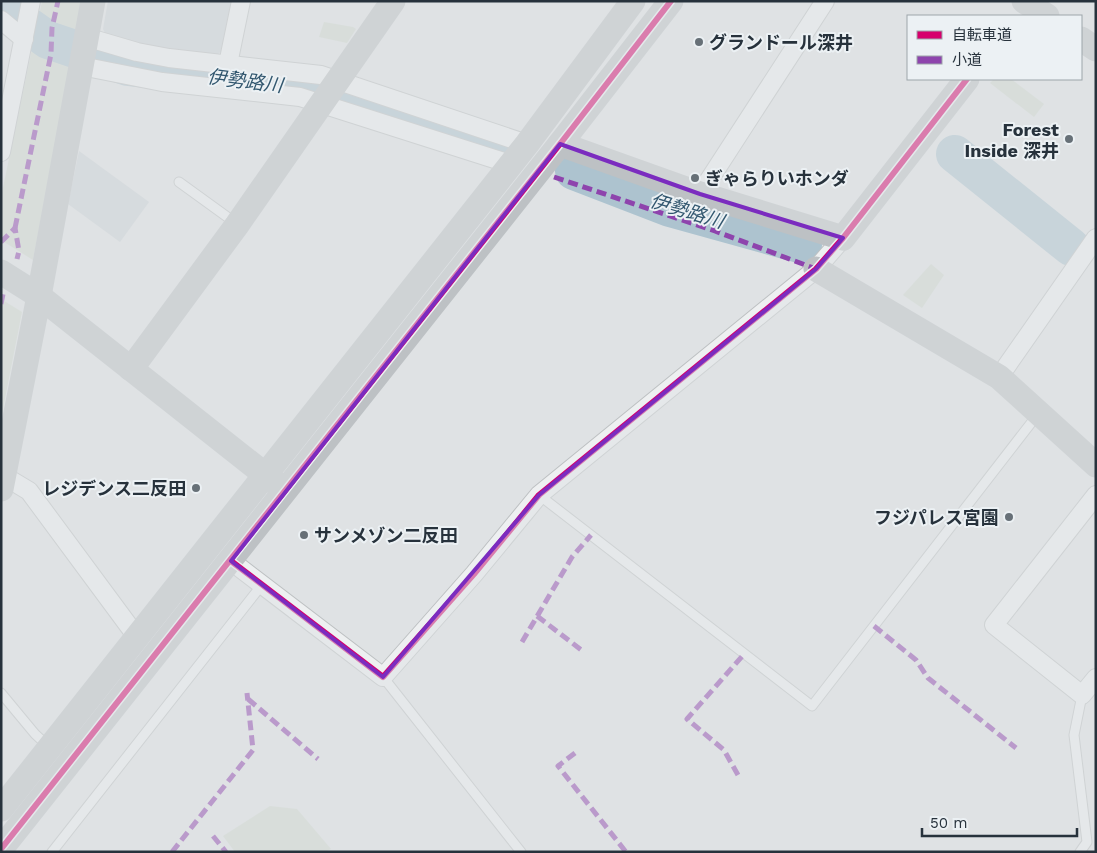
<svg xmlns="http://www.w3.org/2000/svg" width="1097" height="853" viewBox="0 0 1097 853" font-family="'Work Sans','Noto Sans JP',sans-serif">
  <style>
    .built { fill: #cdd2d7 }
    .green { fill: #d1d8cf }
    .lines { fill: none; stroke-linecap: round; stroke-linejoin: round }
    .river { stroke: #adc3cf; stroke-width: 38 }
    .lane-casing { stroke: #bdc0c2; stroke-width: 11 }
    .street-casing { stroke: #bdc0c2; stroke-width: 20 }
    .lane { stroke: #eef0f1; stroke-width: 9 }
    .street { stroke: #eef0f1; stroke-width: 18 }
    .secondary { stroke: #bdc1c4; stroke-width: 25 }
    .quiet { stroke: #8e44ad; stroke-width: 5; stroke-dasharray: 10 5; stroke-linecap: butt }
    .cycleway-casing { stroke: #ecf1f4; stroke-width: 9 }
    .cycleway { stroke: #d6006c; stroke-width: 6 }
    .marked { fill: none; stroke: #7b2cbf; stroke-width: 4; stroke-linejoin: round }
    .poi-dot { fill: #677077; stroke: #ecf1f4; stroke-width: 2 }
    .labels { text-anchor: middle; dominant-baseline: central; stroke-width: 4; stroke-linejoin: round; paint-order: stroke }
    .poi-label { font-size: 18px; font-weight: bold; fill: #27323c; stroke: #ecf1f4; text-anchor: start }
    .water-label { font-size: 19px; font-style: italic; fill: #32576f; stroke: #ecf1f4 }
  </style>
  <rect width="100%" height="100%" fill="#dfe2e4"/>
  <g class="built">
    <path d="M108,1H233L222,51L215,56L170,51L107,37L103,29Z"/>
    <path d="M79,151L149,202L120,242L68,204Z"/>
  </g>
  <g class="green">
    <path d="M42,1H82L33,260L1,240V197Z"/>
    <path d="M324,22L353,27L356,29L347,43L319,37Z"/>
    <path d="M994,79H1011L1044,104L1034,117L990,83Z"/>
    <path d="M931,264L944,275L922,308L903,295Z"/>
    <path d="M1,299L22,312L1,419Z"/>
    <path d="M270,806L297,809L331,849L325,852H235L223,836Z"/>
  </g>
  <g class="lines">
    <g class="river">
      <path d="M1,7L48,40L128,67L313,89L497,144"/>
      <path d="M955,154L1071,247"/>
      <path d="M574,171L670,208L803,245"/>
    </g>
    <defs>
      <g id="lane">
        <path d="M179,182L237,224"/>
        <path d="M539,495L812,706L1038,414"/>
        <path d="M383,677L521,852"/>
        <path d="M1,693L35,734L49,747"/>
        <path d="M52,852L261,586"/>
        <path d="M1080,852L1087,842L1074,735L1082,695"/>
      </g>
      <g id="street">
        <path d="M1,20L24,39"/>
        <path d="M86,37L137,52L169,58L321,75L527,144"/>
        <path d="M228,64L241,1"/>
        <path d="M81,66L162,82L300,97L510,164"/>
        <path d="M1,152L31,1"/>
        <path d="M700,194L825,1"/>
        <path d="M999,377L1096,238"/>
        <path d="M4,476L29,491L137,637"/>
        <path d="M1096,495L994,625L1082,695L1096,678"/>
        <path d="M231,561L383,677L474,574L539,495L816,269L843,238"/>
      </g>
    </defs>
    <use href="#lane" class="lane-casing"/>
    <use href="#street" class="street-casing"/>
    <use href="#lane" class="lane"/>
    <use href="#street" class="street"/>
    <g class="secondary">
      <path d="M1024,1L1047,16"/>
      <path d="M1081,39L1096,49"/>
      <path d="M560,144L700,194L843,238L967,79"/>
      <path d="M816,269L999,377L1096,465"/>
      <path d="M1,272L39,296L278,485"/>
      <path d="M131,369L237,225L393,1"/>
      <path d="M1,489L39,296L93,1"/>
      <path d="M1,809L527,144L633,1"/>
      <path d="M1,849L560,144L671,1"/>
    </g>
    <g class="quiet">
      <path d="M554,177L715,231L816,269"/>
      <path d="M15,228L51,54L52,28L58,1"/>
      <path d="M1,242L15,228L19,251L17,259"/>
      <path d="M1,304L3,294"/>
      <path d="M537,616L584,652"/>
      <path d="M874,626L916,660L928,678L1016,748"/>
      <path d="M522,642L572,557L591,535"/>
      <path d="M248,699L318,759"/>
      <path d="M575,753L558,766L626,852"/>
      <path d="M738,775L724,750L687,719L745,653"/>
      <path d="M213,836L226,852"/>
      <path d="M172,852L253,750L247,693"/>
    </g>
    <defs>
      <g id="cycleway">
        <path d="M231,561L383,677L474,574L539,495L816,269L843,238L967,79"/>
        <path d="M1,849L560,144L671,1"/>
      </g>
    </defs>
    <use href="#cycleway" class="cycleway-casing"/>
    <use href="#cycleway" class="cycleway"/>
  </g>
  <path d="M0 0H1097V853H0ZM560,144L700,194L843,238L816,269L539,495L383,677L231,561Z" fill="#dfe2e4" fill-opacity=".55" fill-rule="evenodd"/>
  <path class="marked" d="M560,144L700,194L843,238L816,269L539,495L383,677L231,561Z"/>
  <g class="poi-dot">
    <circle cx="699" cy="42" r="5"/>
    <circle cx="1069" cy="139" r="5"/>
    <circle cx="695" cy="178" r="5"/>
    <circle cx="196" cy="488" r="5"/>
    <circle cx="1009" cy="517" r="5"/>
    <circle cx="304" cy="535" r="5"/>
  </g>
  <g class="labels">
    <g class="poi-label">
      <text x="709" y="42">グランドール深井</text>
      <text x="1059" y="129" text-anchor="end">Forest<tspan x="1059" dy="21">Inside 深井</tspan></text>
      <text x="705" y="178">ぎゃらりいホンダ</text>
      <text x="186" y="488" text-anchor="end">レジデンス二反田</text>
      <text x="999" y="517" text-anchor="end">フジパレス宮園</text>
      <text x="314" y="535">サンメゾン二反田</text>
    </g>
    <g class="water-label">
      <text transform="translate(245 81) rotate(7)">伊勢路川</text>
      <text transform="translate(687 211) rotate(17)">伊勢路川</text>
    </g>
  </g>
  <rect width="1097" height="853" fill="none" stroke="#27323c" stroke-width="5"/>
  <rect x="907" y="15" width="175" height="65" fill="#ecf1f4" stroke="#9da5aa"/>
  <rect x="917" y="31" width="25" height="8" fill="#d6006c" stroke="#9da5aa"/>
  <text x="952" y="40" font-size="15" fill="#27323c">自転車道</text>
  <rect x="917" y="56" width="25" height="8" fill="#8e44ad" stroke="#9da5aa"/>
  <text x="952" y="65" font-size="15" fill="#27323c">小道</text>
  <path d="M922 828v8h155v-8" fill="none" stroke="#27323c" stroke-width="2.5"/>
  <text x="930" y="828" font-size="15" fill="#27323c" stroke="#ecf1f4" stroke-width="4" paint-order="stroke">50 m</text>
</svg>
